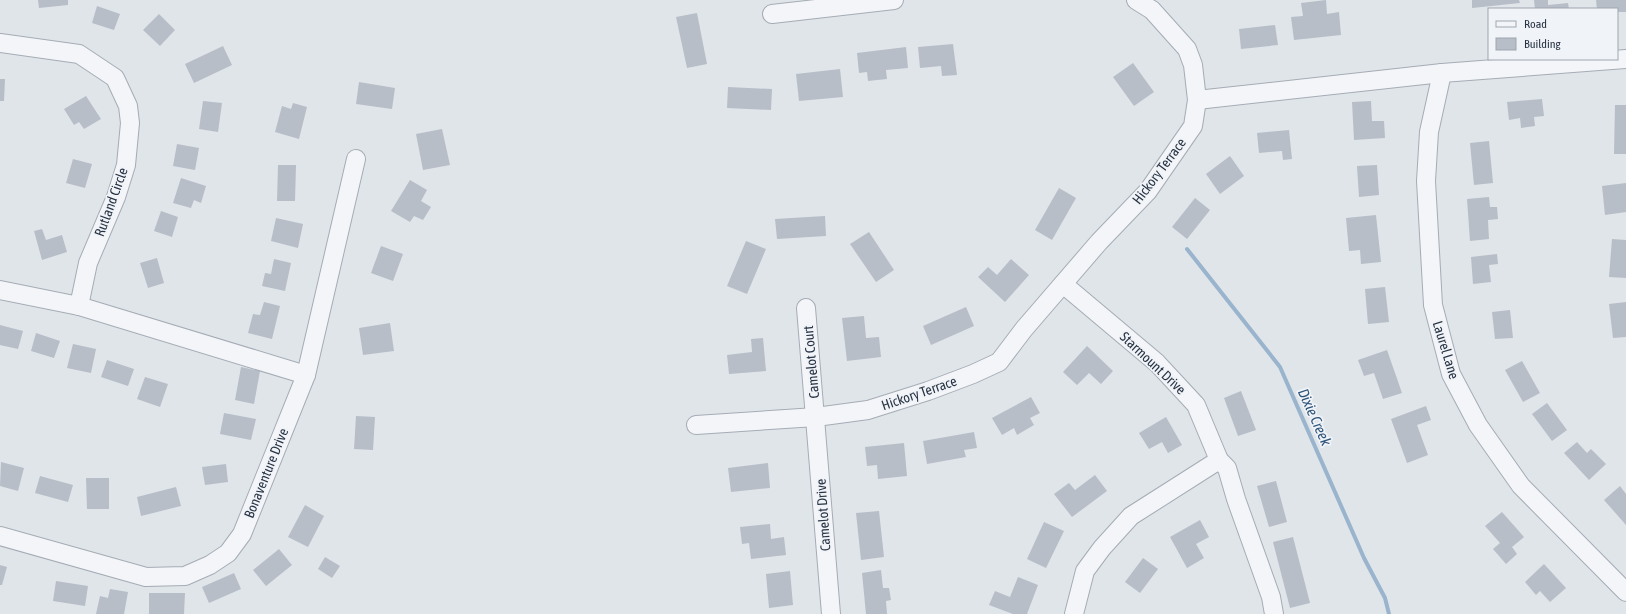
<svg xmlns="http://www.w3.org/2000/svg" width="1626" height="614" viewBox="0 0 1626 614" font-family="'Asap Condensed',sans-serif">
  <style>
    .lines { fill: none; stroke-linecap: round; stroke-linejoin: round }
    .stream { stroke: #99b4cc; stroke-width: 4 }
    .building { fill: #b7bec8 }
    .minor-casing { stroke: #a5acb5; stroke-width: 20 }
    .minor { stroke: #f3f5f8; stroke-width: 18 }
    .labels { text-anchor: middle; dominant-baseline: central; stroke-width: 3.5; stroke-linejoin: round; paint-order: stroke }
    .street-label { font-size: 14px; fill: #283343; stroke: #f0f3f7 }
    .water-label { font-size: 15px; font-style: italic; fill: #2f5479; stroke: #f0f3f7 }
  </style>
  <rect width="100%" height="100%" fill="#e0e5ea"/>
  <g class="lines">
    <path class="stream" d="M1187,249L1280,367L1364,558L1385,598L1389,614"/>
  </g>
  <g class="building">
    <path d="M38,0H68V5L39,8Z"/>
    <path d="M1326,0L1327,14L1339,12L1341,35L1294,40L1291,17L1303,16L1301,3Z"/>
    <path d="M1472,0H1519L1520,3L1472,8Z"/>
    <path d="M1534,0H1548V5L1568,3L1569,9H1535Z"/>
    <path d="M1596,0H1626V12H1617V9H1597Z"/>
    <path d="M97,6L120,14L114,30L92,23Z"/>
    <path d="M697,13L707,64L687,68L676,17Z"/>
    <path d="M159,14L175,30L160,46L143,30Z"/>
    <path d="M1275,25L1278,45L1241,49L1239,29Z"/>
    <path d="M953,44L957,75L942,76L941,66L920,68L918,47Z"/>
    <path d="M223,46L232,65L194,83L185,64Z"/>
    <path d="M906,47L908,68L886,70L887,79L868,81L867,72L859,73L857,53Z"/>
    <path d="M1133,63L1154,92L1134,106L1113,77Z"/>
    <path d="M840,69L843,97L799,101L796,74Z"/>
    <path d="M0,79H5L4,101H0Z"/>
    <path d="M359,82L395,88L392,109L356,104Z"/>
    <path d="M728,87L772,89L771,110L727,108Z"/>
    <path d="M86,96L101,119L84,129L79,122L74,125L64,109Z"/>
    <path d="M1542,99L1544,116L1534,117L1535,126L1521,128L1520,118L1509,120L1507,102Z"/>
    <path d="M203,101L222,103L218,132L199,129Z"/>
    <path d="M1371,101L1372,121H1384L1385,138L1354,140L1352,102Z"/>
    <path d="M293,103L307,107L299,139L275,132L282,106L291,109Z"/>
    <path d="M1615,105H1626V154H1614Z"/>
    <path d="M442,129L450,165L423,170L416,134Z"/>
    <path d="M1289,130L1292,159L1283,160L1282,151L1259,153L1257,133Z"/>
    <path d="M1489,141L1493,183L1474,185L1470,143Z"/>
    <path d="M177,144L199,148L195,170L173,166Z"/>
    <path d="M1230,156L1244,176L1220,194L1206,174Z"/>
    <path d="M73,159L92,164L85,188L66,183Z"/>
    <path d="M278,165H296L295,201H277Z"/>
    <path d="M1377,165L1379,195L1359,197L1357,166Z"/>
    <path d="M181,178L206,186L201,203L194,200L191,208L173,203Z"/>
    <path d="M410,180L427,190L421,201L431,207L423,220L414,216L410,222L391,211Z"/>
    <path d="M1626,183V212L1605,215L1602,186Z"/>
    <path d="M1059,188L1076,198L1052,240L1035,230Z"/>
    <path d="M1489,197L1490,207H1497L1498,219L1488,220L1489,239L1470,241L1467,199Z"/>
    <path d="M1195,198L1210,210L1187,239L1172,227Z"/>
    <path d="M161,211L178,217L172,237L154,231Z"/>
    <path d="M1376,215L1381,262L1361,264L1360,250L1349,251L1346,218Z"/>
    <path d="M825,216L826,236L777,239L775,219Z"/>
    <path d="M276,218L303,224L298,248L271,241Z"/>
    <path d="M42,229L46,240L62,235L67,252L42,260L34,231Z"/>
    <path d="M869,232L894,270L876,282L850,244Z"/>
    <path d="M1612,239L1626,240V278L1609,277Z"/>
    <path d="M746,241L766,249L747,294L727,286Z"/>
    <path d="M381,246L403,254L393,281L371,273Z"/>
    <path d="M1497,254L1498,264L1489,265L1491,282L1473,284L1471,257Z"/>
    <path d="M157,258L164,283L148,288L140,263Z"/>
    <path d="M274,259L291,263L285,291L262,286L265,273L271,274Z"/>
    <path d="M1011,259L1029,275L1005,302L978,277L988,267L997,275Z"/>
    <path d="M1385,287L1389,322L1368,324L1365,289Z"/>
    <path d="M264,302L280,306L272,339L248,333L253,314L260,315Z"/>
    <path d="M1626,302V337L1613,338L1609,304Z"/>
    <path d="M966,307L974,326L931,345L923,326Z"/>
    <path d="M1510,310L1513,338L1495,339L1492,312Z"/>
    <path d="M864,316L866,338L879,337L881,357L847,361L842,318Z"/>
    <path d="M390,323L394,351L363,355L359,328Z"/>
    <path d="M0,325L23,331L18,349L0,345Z"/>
    <path d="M36,333L60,341L54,358L31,351Z"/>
    <path d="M763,338L766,371L729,374L727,355L752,352L751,339Z"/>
    <path d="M73,344L96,349L91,373L67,368Z"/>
    <path d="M1087,346L1113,371L1101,384L1089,373L1077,385L1063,372Z"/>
    <path d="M1387,350L1402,393L1383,399L1374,373L1364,376L1358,360Z"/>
    <path d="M107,360L134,369L128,386L101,377Z"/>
    <path d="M1522,361L1540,393L1523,402L1505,370Z"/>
    <path d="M241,367L260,371L254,404L235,400Z"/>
    <path d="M145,377L168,384L160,407L137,399Z"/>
    <path d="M1241,391L1256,430L1238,436L1224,398Z"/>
    <path d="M1031,397L1040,413L1030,418L1034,425L1017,435L1014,428L1002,435L992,418Z"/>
    <path d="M1547,403L1567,430L1552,441L1532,414Z"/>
    <path d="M1426,406L1431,420L1417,425L1428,455L1407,463L1391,419Z"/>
    <path d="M224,413L256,419L251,440L220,434Z"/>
    <path d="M356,416L375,417L373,450L354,449Z"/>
    <path d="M1166,417L1182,445L1168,453L1162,442L1149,449L1139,433Z"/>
    <path d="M974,432L977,448L964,450L966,457L927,464L923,441Z"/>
    <path d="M1577,442L1587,453L1591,449L1606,464L1589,480L1564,453Z"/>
    <path d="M904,443L907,476L878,479L877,465L867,466L865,447Z"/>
    <path d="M1,462L24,468L18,491L0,486Z"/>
    <path d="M768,463L770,488L731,492L728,468Z"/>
    <path d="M226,464L228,482L205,485L202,467Z"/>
    <path d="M1095,475L1107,491L1072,517L1054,494L1069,483L1075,490Z"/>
    <path d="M40,476L73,485L68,502L35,493Z"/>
    <path d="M86,478H109V509H87Z"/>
    <path d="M1276,481L1287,522L1269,527L1257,486Z"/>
    <path d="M1620,486L1626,494V525L1604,500Z"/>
    <path d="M176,487L181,506L141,516L137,497Z"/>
    <path d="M305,505L324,516L308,547L288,537Z"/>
    <path d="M879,511L884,557L861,560L856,513Z"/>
    <path d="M1502,512L1524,537L1512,547L1517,554L1506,564L1493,549L1500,543L1485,526Z"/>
    <path d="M1200,520L1209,537L1196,544L1204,558L1187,568L1170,537Z"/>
    <path d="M1044,522L1064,531L1046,568L1027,559Z"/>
    <path d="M770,524L771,539L784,537L786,555L751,559L749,543L742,544L740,527Z"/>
    <path d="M1293,537L1310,603L1290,608L1273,542Z"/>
    <path d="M279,549L292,565L266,586L253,570Z"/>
    <path d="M325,557L340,566L332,578L318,569Z"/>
    <path d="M1143,558L1158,569L1140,593L1125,582Z"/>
    <path d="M1544,564L1566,588L1550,602L1540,591L1536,595L1525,582Z"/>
    <path d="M0,565L7,567L2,585H0Z"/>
    <path d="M881,570L883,588H889L891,600L886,601L887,614H866L862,573Z"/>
    <path d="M790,571L793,605L769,608L766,574Z"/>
    <path d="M234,573L241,589L209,603L202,587Z"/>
    <path d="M1018,577L1038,585L1027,614H1013L989,605L995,591L1010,597Z"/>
    <path d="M56,581L88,586L85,606L53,601Z"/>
    <path d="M110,589L128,592L124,614H96L100,596L108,598Z"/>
    <path d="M149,593H185L184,614H149Z"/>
  </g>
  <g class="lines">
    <defs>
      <g id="minor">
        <path d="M772,14L894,0"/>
        <path d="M0,43L79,54L115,78L128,106L130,123L126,165L116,197L88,263L79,306"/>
        <path d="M1442,73L1429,132L1426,181L1433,305L1451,374L1478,425L1521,486L1626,592"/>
        <path d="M1197,100L1442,73L1626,59"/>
        <path d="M1063,284L1157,363L1196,405L1219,460"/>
        <path d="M0,290L79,306L306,375"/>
        <path d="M806,308L831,614"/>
        <path d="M696,425L816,417L868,410L928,391L973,374L999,362L1024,329L1099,242L1148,191L1193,126L1197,100L1193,65L1187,49L1152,10L1136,0"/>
        <path d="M0,536L146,577L185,576L210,565L228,553L242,534L306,375L356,159"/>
        <path d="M1074,614L1085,571L1102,548L1131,516L1219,460L1227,468L1236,499L1271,597L1274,614"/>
      </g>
    </defs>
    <use href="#minor" class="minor-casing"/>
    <use href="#minor" class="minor"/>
  </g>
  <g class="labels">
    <g class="street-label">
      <text transform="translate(1159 171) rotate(-53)">Hickory Terrace</text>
      <text transform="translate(111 202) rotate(-70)">Rutland Circle</text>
      <text transform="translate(1446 350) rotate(73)">Laurel Lane</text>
      <text transform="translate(811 362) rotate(-95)">Camelot Court</text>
      <text transform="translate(1153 363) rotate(43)">Starmount Drive</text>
      <text transform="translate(919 393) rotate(-19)">Hickory Terrace</text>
      <text transform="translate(266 473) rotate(-68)">Bonaventure Drive</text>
      <text transform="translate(823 515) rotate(-94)">Camelot Drive</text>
    </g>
    <g class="water-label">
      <text transform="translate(1315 417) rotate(66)">Dixie Creek</text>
    </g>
  </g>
  <rect x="1488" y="8" width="130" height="52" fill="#f0f3f7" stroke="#a0a6af"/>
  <rect x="1496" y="21" width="20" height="6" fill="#f3f5f8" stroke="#a0a6af"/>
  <text x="1524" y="28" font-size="12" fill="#283343">Road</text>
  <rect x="1496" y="38" width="20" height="12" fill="#b7bec8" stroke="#a0a6af"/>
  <text x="1524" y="48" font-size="12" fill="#283343">Building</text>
</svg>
